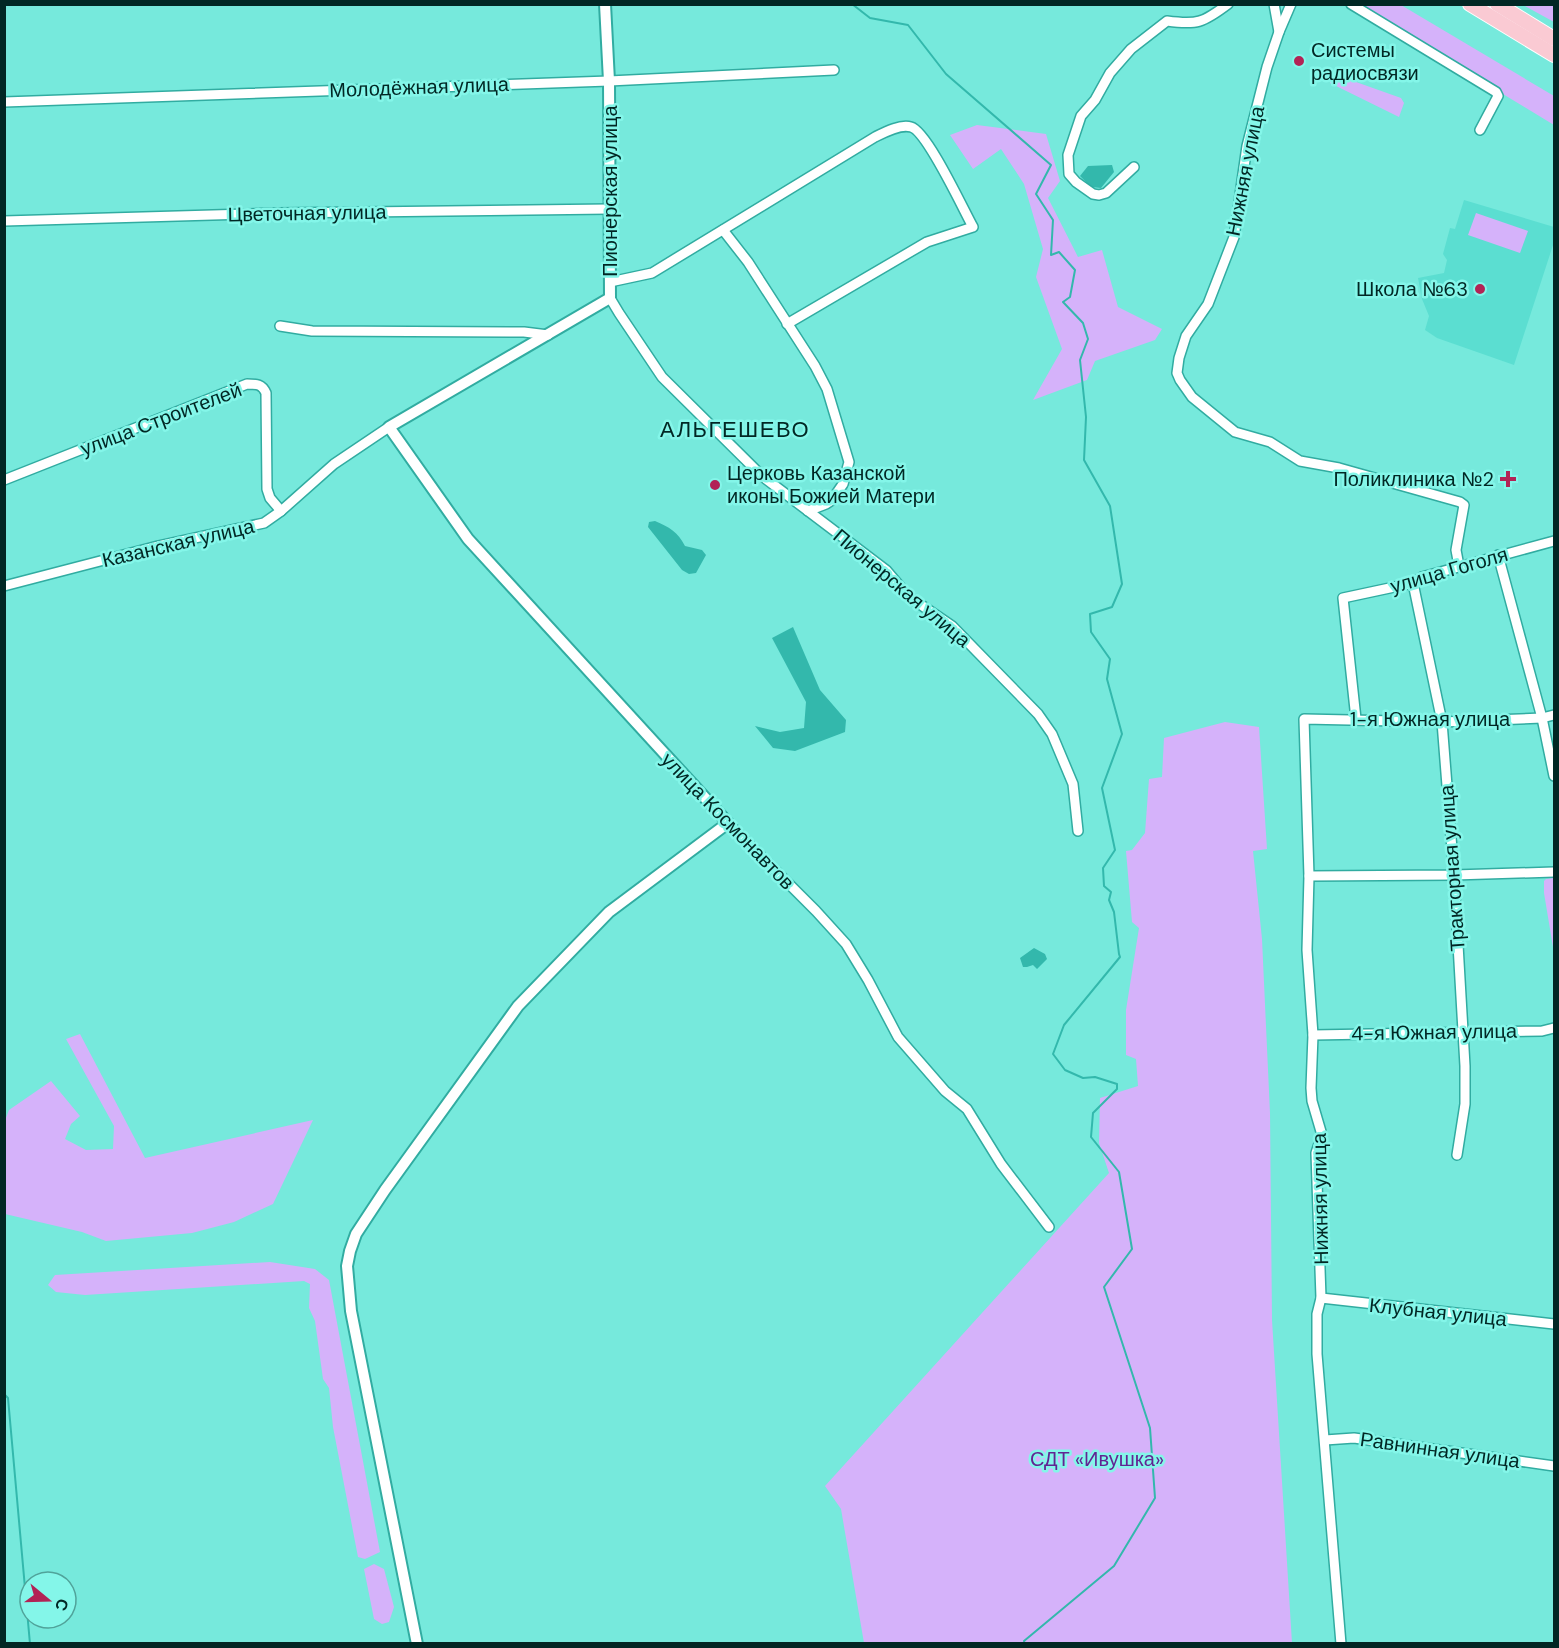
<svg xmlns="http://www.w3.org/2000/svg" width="1559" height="1648" viewBox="0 0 1559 1648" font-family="'DM Sans',sans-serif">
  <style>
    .built { fill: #5bded1 }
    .green { fill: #d5b2fa }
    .water { fill: #33b8ac }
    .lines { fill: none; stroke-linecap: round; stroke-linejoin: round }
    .stream { stroke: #33b8ac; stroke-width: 2 }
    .minor-casing { stroke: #31aca1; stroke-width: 12 }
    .tertiary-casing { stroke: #31aca1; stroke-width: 14 }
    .primary-casing { stroke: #fff; stroke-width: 16 }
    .minor { stroke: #fff; stroke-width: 9 }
    .tertiary { stroke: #fff; stroke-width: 10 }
    .primary { stroke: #facad3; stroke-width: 14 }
    .poi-dot { fill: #b22355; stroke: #84f6e9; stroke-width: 2 }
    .labels { text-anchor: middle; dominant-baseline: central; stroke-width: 5; stroke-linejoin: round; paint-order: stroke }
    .poi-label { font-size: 20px; fill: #012724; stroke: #84f6e9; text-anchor: start }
    .street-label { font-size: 20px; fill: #012724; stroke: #84f6e9 }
    .park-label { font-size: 20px; fill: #622492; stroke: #84f6e9 }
    .quarter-label { font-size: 22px; letter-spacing: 1.5px; fill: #012724; stroke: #84f6e9 }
  </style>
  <rect width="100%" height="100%" fill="#76e9dc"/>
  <path class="built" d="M1464,200L1554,227V242L1514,365L1437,338L1425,330L1429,316L1422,299L1418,278L1444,273L1447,260L1443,254L1450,228L1455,229Z"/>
  <g class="green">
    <path d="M1356,5H1401L1554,96V125Z"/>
    <path d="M1523,5H1554V22Z"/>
    <path d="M1336,67L1357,75L1356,82L1401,98L1404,103L1399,117L1330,83Z"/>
    <path d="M977,125L1046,134L1060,181L1048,198L1078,257L1102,250L1118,307L1162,329L1155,340L1095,361L1087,380L1033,400L1062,349L1036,277L1043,249L1024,184L1001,149L973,169L950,135Z"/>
    <path d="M1476,213L1528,231L1520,253L1468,235Z"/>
    <path d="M1225,722L1259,727L1267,849L1253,851L1262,939L1270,1113L1272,1320L1292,1643H864L841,1509L825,1486L1109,1173L1099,1143L1100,1098L1138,1086L1136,1059L1126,1055V1010L1139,928L1132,922L1126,851L1132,850L1145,833L1149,779L1162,777L1164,738Z"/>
    <path d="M1554,878V953L1544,893V881L1546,879Z"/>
    <path d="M80,1034L145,1158L313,1120L273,1204L234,1222L192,1233L106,1241L82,1232L5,1214L4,1123L9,1110L51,1081L80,1116L71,1124L65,1139L86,1150L113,1149L114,1126L66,1039Z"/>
    <path d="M270,1262L315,1269L329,1280L380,1552L365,1559L358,1557L333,1427L329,1388L323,1379L315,1321L309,1308L310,1284L304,1281L85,1295L56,1292L48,1285L55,1275Z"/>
    <path d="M374,1564L384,1569L394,1607L389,1622L382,1624L374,1619L364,1569Z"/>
  </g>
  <g class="water">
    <path d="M1112,165L1114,172L1101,188L1091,187L1080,176L1088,166Z"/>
    <path d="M655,521C669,527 678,532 685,546L702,550L706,555L696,573L689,574L682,570L648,527L649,522Z"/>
    <path d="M793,627L820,690L846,720L845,732L795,751L773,748L755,726L780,732L804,728L806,702L772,638Z"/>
    <path d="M1034,948L1045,954L1047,959L1037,969L1033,965L1027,967H1023L1020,958Z"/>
  </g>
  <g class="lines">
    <g class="stream">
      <path d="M852,4L870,18L908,25L946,74L1051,165L1036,194L1053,220L1051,255L1059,252L1075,270L1070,297L1063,302L1083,323L1088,339L1080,360L1086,417L1084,460L1110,506L1122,584L1112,607L1090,614L1091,632L1110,659L1107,679L1122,734L1102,788L1115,850L1103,868L1104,886L1111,892L1109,900L1114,912L1119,954L1120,957L1064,1025L1053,1054L1065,1070L1083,1078L1095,1077L1117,1084V1089L1093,1113L1091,1137L1119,1172L1132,1249L1104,1287L1150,1428L1155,1498L1114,1566L1024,1641L1025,1644"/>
      <path d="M4,1394L8,1398L30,1644"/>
    </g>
    <defs>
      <g id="minor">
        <path d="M1274,4L1279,32"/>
        <path d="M1291,4L1279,32L1267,67L1247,146L1234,237L1208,304L1186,336L1179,358L1177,373L1180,380L1192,397L1235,432L1270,442L1300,461L1339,468L1460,502L1464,505L1456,550L1459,566"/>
        <path d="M1351,4L1496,92L1498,96L1480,130"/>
        <path d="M4,102L609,81L834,70"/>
        <path d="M1134,167L1106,193L1099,195L1093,194L1076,182L1069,174L1068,155L1081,116L1095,100L1110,73L1131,49L1167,21C1197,25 1203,23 1228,4"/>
        <path d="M4,221L279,213L609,209"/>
        <path d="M723,230L748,262L815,366L827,389L849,462L843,484L832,500L826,504L808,511"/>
        <path d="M610,282L652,273L875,137C885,132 900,124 911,127C927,131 963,209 973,227L927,242L787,324"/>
        <path d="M610,298L619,313L662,377L762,476L886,570L908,596L952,626L1038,714L1052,734L1073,784L1078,831"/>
        <path d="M280,326L312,331L524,332L548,335"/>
        <path d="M4,480L247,384C257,384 262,384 266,393L267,489L270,498L281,511"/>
        <path d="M1498,555L1542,718L1554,776"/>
        <path d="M1413,583L1442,722L1454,875L1465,1066V1104L1457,1155"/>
        <path d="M4,586L158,546L264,523L281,511L334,464L389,427"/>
        <path d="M1356,719L1343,598L1413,583L1422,577L1554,541"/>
        <path d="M728,823L816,911L846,944L868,980L898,1037L945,1091L967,1109L1001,1164L1049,1227"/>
        <path d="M1309,876L1454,875L1554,872"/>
        <path d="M1313,1035L1542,1031L1554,1028"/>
        <path d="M1321,1298L1554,1324"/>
        <path d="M1325,1440L1354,1438L1554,1466"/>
        <path d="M1341,1644L1317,1354V1314L1321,1298L1316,1153L1322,1135L1312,1101L1311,1088L1313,1035L1307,950L1309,876L1304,719L1442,722L1542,718L1554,715"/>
      </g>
      <path id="tertiary" d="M417,1644L351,1311L347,1266L350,1251L356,1234L385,1190L518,1006L609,912L728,823L468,539L389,427L610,298L609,81L605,4"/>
      <g id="primary">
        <path d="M1470,4L1554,55"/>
        <path d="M1497,4L1554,39"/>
      </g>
    </defs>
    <use href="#minor" class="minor-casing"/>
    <use href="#tertiary" class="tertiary-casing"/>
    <use href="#primary" class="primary-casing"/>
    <use href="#minor" class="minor"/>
    <use href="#tertiary" class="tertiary"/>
    <use href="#primary" class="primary"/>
  </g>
  <g class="poi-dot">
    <circle cx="1299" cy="61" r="6"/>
    <circle cx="1480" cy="289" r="6"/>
    <path d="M1505 470h6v6h6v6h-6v6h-6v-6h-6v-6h6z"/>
    <circle cx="715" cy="485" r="6"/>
  </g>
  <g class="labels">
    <g class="poi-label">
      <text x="1311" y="50">Системы<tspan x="1311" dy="23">радиосвязи</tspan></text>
      <text x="1468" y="289" text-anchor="end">Школа №63</text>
      <text x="727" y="473">Церковь Казанской<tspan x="727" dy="23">иконы Божией Матери</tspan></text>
      <text x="1494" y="479" text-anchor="end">Поликлиника №2</text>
    </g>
    <g class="street-label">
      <text transform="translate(419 87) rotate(-2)">Молодёжная улица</text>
      <text transform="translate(1245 171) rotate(-79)">Нижняя улица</text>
      <text transform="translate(610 191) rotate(-90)">Пионерская улица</text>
      <text transform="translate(307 213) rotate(-1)">Цветочная улица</text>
      <text transform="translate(161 419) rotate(-21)">улица Строителей</text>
      <text transform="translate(178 543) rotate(-13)">Казанская улица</text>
      <text transform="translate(1449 570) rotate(-16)">улица Гоголя</text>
      <text transform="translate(902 588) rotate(40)">Пионерская улица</text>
      <text x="1430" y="719">1-я Южная улица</text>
      <text transform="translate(728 821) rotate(46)">улица Космонавтов</text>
      <text transform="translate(1452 868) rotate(-94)">Тракторная улица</text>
      <text transform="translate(1434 1032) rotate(-1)">4-я Южная улица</text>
      <text transform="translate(1320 1199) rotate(-91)">Нижняя улица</text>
      <text transform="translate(1438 1312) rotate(6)">Клубная улица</text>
      <text transform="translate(1440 1450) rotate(8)">Равнинная улица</text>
    </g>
    <g class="park-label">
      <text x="1097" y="1459">СДТ «Ивушка»</text>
    </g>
    <g class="quarter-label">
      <text x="735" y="429">АЛЬГЕШЕВО</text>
    </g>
  </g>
  <rect width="1559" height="1648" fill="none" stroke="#012724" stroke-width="12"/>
  <g transform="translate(48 1600) rotate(109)"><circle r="28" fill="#84f6e9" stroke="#50a39a" stroke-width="1.5"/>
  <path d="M0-4.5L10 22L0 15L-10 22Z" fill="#b22355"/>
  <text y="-9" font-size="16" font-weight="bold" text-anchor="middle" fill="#012724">С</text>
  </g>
</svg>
